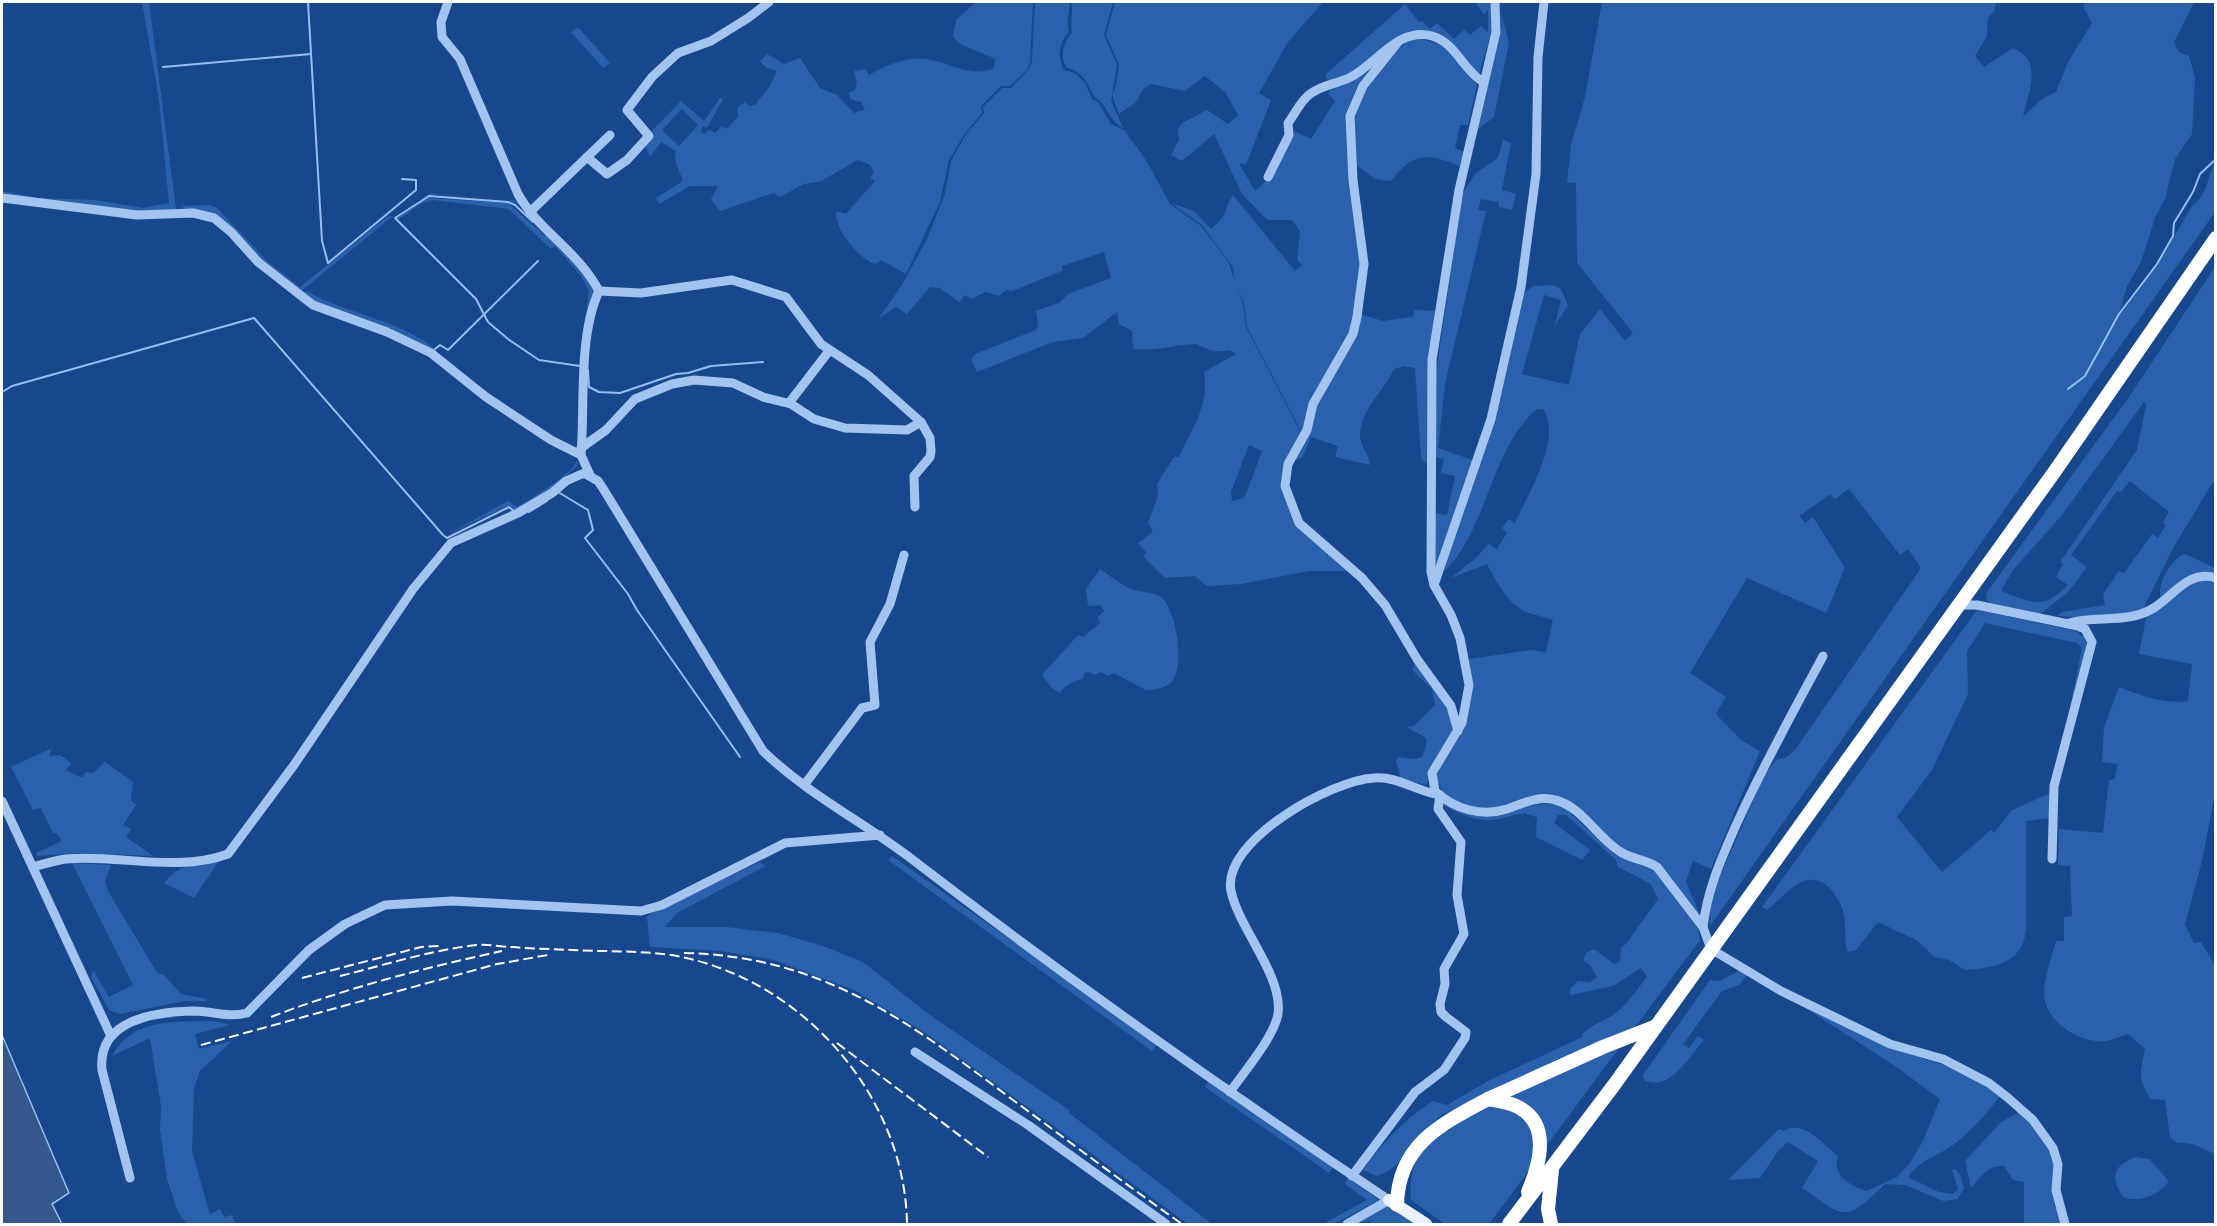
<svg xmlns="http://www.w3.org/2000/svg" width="2217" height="1226" viewBox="0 0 2217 1226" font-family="Figtree,sans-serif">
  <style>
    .green { fill: #2a61ac; fill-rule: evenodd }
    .water { fill: #35598c; stroke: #96bef2; stroke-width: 1.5 }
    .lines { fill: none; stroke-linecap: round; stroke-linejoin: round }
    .stream { stroke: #96bef2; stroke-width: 2 }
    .minor { stroke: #a3c4ef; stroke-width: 9 }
    .major { stroke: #ebf2ff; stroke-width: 12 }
    .highway { stroke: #fff; stroke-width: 14 }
    .rail { stroke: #fff; stroke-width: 2; stroke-dasharray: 10 4.5; stroke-linecap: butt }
  </style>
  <rect width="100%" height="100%" fill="#17488e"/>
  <g class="green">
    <path d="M142,2H149L176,209L144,212L2,196V191L39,198L95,200L143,208L169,203L159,100Z"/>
    <path d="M970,2H1033L1030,61L1028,69L1010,86H1001L981,106L982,113L964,135L949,160L940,202L906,274L881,260L876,264C861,262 831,225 837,211L846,214L875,181L870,178L874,172L870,165L858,160L821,181L804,184L780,197L774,193L720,211L711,199L718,186H690L659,204L656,198L683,181L675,160L676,151L661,142L650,157L645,145L655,135L652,131L681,101L704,121L720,98L723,99L707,128L703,126L700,132L704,134L710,130L715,133L722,126L727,129L738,116L737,108L745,102L749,106L755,105L770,86L777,71L767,68L760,61L767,54L784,64L800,58L820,88L837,95L854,113L865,110L861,102L850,99L849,93L855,90L857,83L854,71L865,69L869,75C885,66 907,56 926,59C952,63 967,77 993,69L996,59L962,45L953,37L956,20L976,2ZM682,109L698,125L679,146L662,130Z"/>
    <path d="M1035,2H1069C1070,13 1066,19 1069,32C1059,42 1057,57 1064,70L1075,73L1085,83L1092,99L1098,102L1111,124L1124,130L1146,160L1170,204L1201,226L1228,261L1243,304L1246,327L1301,433L1287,464L1292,514L1350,571H1309L1241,584L1207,586L1195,576L1165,578L1143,556L1147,553L1138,543L1153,532L1148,523L1158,496L1157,484L1174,457H1179C1192,428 1210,404 1204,372L1236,354L1230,350C1217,353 1209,351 1197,344C1175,344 1155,352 1133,349L1132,331L1119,324L1117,312L1083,338L1053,342L977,372L971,360L975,354L1036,330L1038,325L1036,311L1059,303L1068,294L1111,278L1104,252L1062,266V271L1012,291L1006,290L999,296L985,292L972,299L965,295L959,302L940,288L930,287L907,314L896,307L878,319L902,285L927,239L945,194L951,161L965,136L984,113L983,107L1002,88H1011L1029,69L1032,62ZM1249,445L1262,451L1246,494L1243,498L1232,501L1231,492Z"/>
    <path d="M1072,2H1113L1104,35L1117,65L1111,101L1123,128C1109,121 1107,103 1094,97C1088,82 1083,73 1066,67C1060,55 1063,42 1072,33C1070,20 1073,13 1072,2Z"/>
    <path d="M1115,2H1323L1288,42L1259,93L1271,100L1246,165L1239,163L1255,191L1269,178L1294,131L1311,139L1335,101L1328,94L1333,84L1383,54L1348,115L1362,249L1356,317L1303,435L1247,327L1244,303L1235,283L1233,267L1202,225L1171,203L1194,211L1211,229C1230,213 1222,211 1233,195L1295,271L1302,266L1297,259L1300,231L1292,220H1267L1242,194L1214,134L1182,161L1171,155L1179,140L1178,129L1182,123L1207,110L1228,124L1238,115L1225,92L1205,76L1185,91L1151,84L1144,88L1135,103L1119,114L1112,95L1116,86L1119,65L1106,35Z"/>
    <path d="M1475,2H1492L1495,21L1479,74L1458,51L1418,32L1348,76L1329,82L1325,75L1405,4L1419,22L1422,21L1430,29L1437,23L1454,39L1464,30L1470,35L1481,26L1488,32V10L1484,14Z"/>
    <path d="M1602,2H1996L1995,10L1988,18L1987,36L1975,56L1984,67L2013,48C2044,60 2028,93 2023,117L2042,99L2056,92L2068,62L2092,23L2083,6L2086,2H2194L2174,42L2179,52L2189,56L2195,78L2192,134L2175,159L2165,199L2155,218L2141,262L2127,286L2119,314L2084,376L2066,391L2086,376L2120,315L2158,264L2192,206C2210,191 2205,181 2215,163V212L1710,926L1709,912L1711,897L1764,776L1776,760L1785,758L1795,750L1921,568L1908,549L1900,555L1849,489L1835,499L1830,494L1800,516L1805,523L1813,517L1845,568L1826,613L1747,578L1690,673L1726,697L1716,714L1741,740L1760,751L1711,869L1693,861L1686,881L1700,916L1669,876L1623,851L1563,799C1528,804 1450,826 1436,778L1472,684L1469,659L1531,650L1546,652L1553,620C1545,617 1535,615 1526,612C1508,604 1496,581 1487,564L1451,578L1477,557L1488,544L1497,549L1507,533L1502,528L1509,519L1515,523C1528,494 1563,438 1543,409L1535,410C1489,454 1488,528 1444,572L1523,295L1533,286L1553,285L1561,289L1568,306L1555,325L1561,300L1544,295L1522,374L1569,385L1580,334L1600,309L1625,341L1633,333L1577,263L1576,183L1567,182L1571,145L1585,97Z"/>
    <path d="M1500,9L1509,43L1494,117L1477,130L1502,25Z"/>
    <path d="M578,27L610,63L603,68L571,32Z"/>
    <path d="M1412,39C1449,39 1455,61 1477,85L1468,125H1460L1455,148L1464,152L1459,166C1427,153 1413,152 1391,181L1375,179L1355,164C1354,150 1350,130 1353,117C1359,97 1393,47 1412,39Z"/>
    <path d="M1503,140L1511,143L1502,190L1516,194L1512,210L1499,207V202L1481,199L1478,210L1486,211L1445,384L1438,448L1475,461L1438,569H1434L1435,513L1447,515L1455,476L1441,473L1444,459L1434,457V387L1462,194L1476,173L1498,158Z"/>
    <path d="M432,193L519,201L549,232L595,289L582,364H579L589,291L581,276L555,246L551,249L509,209L433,200L422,203L398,220L397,218L428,198L508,203L545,236L547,234L518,204L508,200L435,194L421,198Z"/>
    <path d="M209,205L217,208L269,263L300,287L387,217L393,216L300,292L260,261L229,226L180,206Z"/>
    <path d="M2215,267V483L2213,482L2173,548L2142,611L2093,618L2057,616L2062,612L2105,605L2103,594L2119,571L2124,573L2152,534L2158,538L2166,525L2163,522L2169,512L2130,481L2121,492L2117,491L2071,555L2087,567L2069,591L2043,612L2036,615L1990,603L1986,599L1987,592L2129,397ZM2144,402L2146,405L2137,450L2060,562L2063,564L2056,577L2068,585C2044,610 2033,603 2003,592L2002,589L2013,570L2062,515Z"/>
    <path d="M306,291C346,314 397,319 434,348L432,350L325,307L302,294Z"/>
    <path d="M1414,310L1437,311L1429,466L1421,458L1415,368L1404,366L1394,369C1384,391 1362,408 1360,433C1359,445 1369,453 1370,465L1335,457L1338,446L1311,437L1302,458L1293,461L1314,409L1360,314L1383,321L1413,317Z"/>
    <path d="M577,460V466L549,491L515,511L510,505L506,507L446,535L508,501L517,507C532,497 571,476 577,460Z"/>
    <path d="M2185,554L2215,568V575C2192,566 2178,585 2161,599C2156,585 2171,558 2185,554Z"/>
    <path d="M1100,569C1110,576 1120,584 1131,589C1140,593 1155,591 1162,598C1176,610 1185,667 1172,681C1166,688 1155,690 1146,690L1114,673L1108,676L1101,672L1095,675L1088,672L1084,673L1083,679C1074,680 1064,686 1060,693L1052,688L1042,675L1078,635L1083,637L1100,623L1098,617L1104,611L1100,605L1088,606L1086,589Z"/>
    <path d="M2195,580L2216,581L2215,793L2202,861L2185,925L2194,943L2201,942L2215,966V1154L2193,1144L2175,1142L2170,1137L2165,1100L2151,1099C2136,1077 2141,1072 2145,1049L2128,1034C2121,1036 2114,1040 2106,1041C2079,1044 2043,1021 2044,991C2045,975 2052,957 2056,941H2064V917L2072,916L2070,866L2058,865L2059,829L2103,833L2109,780L2115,779L2117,764L2102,762L2104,728L2119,687C2142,696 2163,704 2188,701L2192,664L2139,654L2146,618Z"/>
    <path d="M1977,610L2076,631L2084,637L2088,648L2069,713L2082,648L2077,643L1985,623L1967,651L1968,694L1932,770L1897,817L1942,872L1991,830L1994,833L2011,811L2052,792L2050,818L2026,821V930C2023,963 1994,968 1965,970L1949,960L1934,957L1918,941L1878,922L1856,950L1848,952C1843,939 1847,924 1843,911C1840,901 1833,890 1825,884C1801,869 1785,897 1767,910L1762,907Z"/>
    <path d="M1416,661L1448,706L1453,724L1452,735L1426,785L1401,779L1396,761L1399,757L1414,759L1422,757C1433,732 1423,739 1407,727L1414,726L1435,705L1432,689L1412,670Z"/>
    <path d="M52,748L49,756L60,755L71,763L66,770L82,778L86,772L93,773L105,762L133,782L131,800L136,805L123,825L131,829L126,837L153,856L76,853L37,856L36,853L62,841L57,833H53L41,808L33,810L11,767Z"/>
    <path d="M1440,799L1459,810L1549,804L1563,806L1614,854L1656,871L1697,924L1700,940L1633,1030L1443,1114C1417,1133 1407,1168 1376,1176L1363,1170C1385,1141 1402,1121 1433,1101L1447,1105L1488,1081L1582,1037V1034C1593,1023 1607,1021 1618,1011C1629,1002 1638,988 1647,977L1641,968L1613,986L1570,995V989L1578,981L1590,982L1597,977L1590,965L1583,960L1586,953L1594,949L1614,964L1620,961L1621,947L1626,944L1658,899L1651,884L1618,867L1616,860L1566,815H1558L1554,823L1590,850L1582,860L1536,837L1537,818C1521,807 1505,821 1488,820C1470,820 1454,811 1439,803Z"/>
    <path d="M892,856L1158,1044L1152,1051L888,860Z"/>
    <path d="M218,862L194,898L164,883C182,862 192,864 218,862Z"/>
    <path d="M760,862L766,866L677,913L665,927H726L778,933L823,946L863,962L927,1013L1069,1110V1113L1212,1224H1188L927,1034L854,990L774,960L720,951L650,947L647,917L650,914Z"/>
    <path d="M72,863L111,865L105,882L109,893L158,974H163L181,994L206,999V1001H185L120,1014L109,1010L91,977L93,970L109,997L133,985Z"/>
    <path d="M1740,970L1747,975L1739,985L1722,991L1683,1044L1689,1048L1698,1036L1704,1040C1689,1057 1669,1093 1644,1080L1643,1075L1710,980L1720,981Z"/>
    <path d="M1799,1004C1835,1021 1871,1043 1909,1054C1940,1064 1975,1073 2000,1096C1988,1112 1973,1129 1957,1142C1940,1156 1921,1158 1908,1177L1939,1192L1953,1194L1958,1189L1952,1170L1955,1169L1960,1174L1964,1188L1958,1199L1943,1201L1905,1185L1885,1184C1843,1225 1845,1217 1802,1188L1818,1161L1788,1142L1778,1151L1760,1178L1728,1180L1779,1129L1783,1131C1803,1119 1822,1143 1838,1156C1831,1175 1851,1187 1867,1191L1897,1177L1910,1163L1923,1141L1940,1099L1895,1066Z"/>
    <path d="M215,1021L230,1025L195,1034L199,1049L232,1041L200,1071L194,1088L192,1152L210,1214L220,1209L225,1217L232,1215L236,1224H187L178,1212L167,1179L160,1129L161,1106L150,1038L112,1056C133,1017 176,1022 215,1021Z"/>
    <path d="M1623,1042L1616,1052L1545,1148L1512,1100V1091Z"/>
    <path d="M1209,1080L1333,1167L1329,1173L1205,1087Z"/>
    <path d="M1486,1106C1526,1106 1533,1126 1536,1161L1489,1224H1445L1411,1200C1406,1144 1445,1129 1486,1106Z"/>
    <path d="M2020,1112L2043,1137L2054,1160L2062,1224H2024V1182L2013,1180L2004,1166C1987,1165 1981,1177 1971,1188L1965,1161L2001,1122Z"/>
    <path d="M2136,1157L2149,1159L2169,1181C2160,1195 2139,1203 2123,1197C2109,1175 2114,1166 2136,1157Z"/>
    <path d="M1348,1178L1379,1200L1334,1224H1323L1367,1200L1345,1184Z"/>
    <path d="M1387,1205L1416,1224H1374L1369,1221L1353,1224Z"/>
  </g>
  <path class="water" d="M2,1035L69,1193L52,1204L62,1224H2Z"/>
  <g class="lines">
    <g class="stream">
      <path d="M308,2L322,241L328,263"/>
      <path d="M163,67L311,54"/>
      <path d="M533,222L515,205L508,202L429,196L395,218L476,299L488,322L508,339L539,360L580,366"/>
      <path d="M328,263L416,190V180L402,179"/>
      <path d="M435,349L440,345L448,350L538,261"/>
      <path d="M588,370L589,387L599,392L620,393L676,374L688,373L711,366L763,362"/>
      <path d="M2068,389L2085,376L2119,314L2157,264L2173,236L2174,223L2193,192L2200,174L2216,159"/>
      <path d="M2,392L12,386L254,318L443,535L447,538L509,507L515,512"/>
      <path d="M558,492L588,510L593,530L585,538L628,594L637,610L740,757"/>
      <path d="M529,512L547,501"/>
    </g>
    <g class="minor">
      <path d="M448,2L441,22L442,37L460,59L518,194C538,230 579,252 599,291C578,336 585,406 581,455"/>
      <path d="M1495,2L1496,32L1459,190L1432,360L1431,572L1434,585L1451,615L1460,638L1469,685L1462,723L1432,773L1435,791C1454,809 1481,817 1507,809C1522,804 1538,795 1555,800C1581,806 1597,837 1619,851C1630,859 1645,859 1657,867L1703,927L1711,949L1781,991L1890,1044L1943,1059L1989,1083L2007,1097L2033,1120L2053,1148L2058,1164L2056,1190L2065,1224"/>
      <path d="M1399,41L1363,86L1350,116L1353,180L1364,264L1357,317L1353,334L1313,404L1307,430L1288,464L1285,486L1299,523L1362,578L1385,605L1417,659L1451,706L1458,731"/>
      <path d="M587,157L607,174L627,160L649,136L627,110L652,77L678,53L711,41L748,18L769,2"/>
      <path d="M1268,177L1289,135L1288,123C1295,114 1301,100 1310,94C1322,85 1336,84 1349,78C1376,65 1398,26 1432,36C1456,43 1463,70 1483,82"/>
      <path d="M2,198L137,215L193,213L214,218L231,232L258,262L313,305L387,332L431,353L486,397L551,440L581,455L590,475"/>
      <path d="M530,212L610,135"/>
      <path d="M599,291L641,293L732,280L786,297L821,344L868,375L921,422L930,438L931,451L930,457L914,476L915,507"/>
      <path d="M789,403L829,351"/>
      <path d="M581,448L606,430L635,399L672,384L694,380L733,383L763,397L791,404L814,419L845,428L907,430L921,422"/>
      <path d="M1434,585L1491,419L1521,287L1536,174L1538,57L1544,2"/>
      <path d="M1959,605H1977L2078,626L2085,629L2092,642L2054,786L2052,859"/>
      <path d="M2069,623C2095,615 2126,624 2152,609C2173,597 2188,569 2216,578"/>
      <path d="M805,784L862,708L875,705L870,642L890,604L904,555"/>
      <path d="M2,801L111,1036"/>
      <path d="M33,867C43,864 54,861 65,859C118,854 176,873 228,854L294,765L413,589L451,543L518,513L552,493L566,481L584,473L598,481L604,490L763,751C806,793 865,823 913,860C1068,979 1227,1092 1389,1200L1347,1224"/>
      <path d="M1703,927C1707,890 1722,857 1737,823C1763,766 1793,712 1823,656"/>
      <path d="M915,1052L1028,1125L1166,1224"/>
      <path d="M1230,1092C1244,1072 1274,1037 1278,1014C1283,975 1239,929 1231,891C1221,841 1332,780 1374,778C1399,776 1417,792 1440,795L1438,809L1461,842L1457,895L1464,934L1444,969L1445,984L1440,1004L1441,1012L1446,1017L1466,1032L1465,1038L1444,1070L1415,1092L1352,1176"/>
      <path d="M130,1178L102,1070C97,1020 154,1012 193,1011C212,1011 229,1018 247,1013L309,950L345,924L385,905L452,901L641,911L662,905L785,843L880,835"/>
    </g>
    <path class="major" d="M1389,1200L1426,1224"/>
    <g class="highway">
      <path d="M1528,1192C1540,1164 1552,1123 1516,1106C1507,1102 1497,1101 1488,1099L1603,1047L1654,1027"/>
      <path d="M1397,1205C1398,1145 1441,1124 1488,1099"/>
      <path d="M1509,1224L1614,1085L2055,471L2216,238"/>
      <path d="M1551,1224L1548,1209L1552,1170"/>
    </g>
    <g class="rail">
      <path d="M684,953C822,956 908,1021 1013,1100C1070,1142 1125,1184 1182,1224"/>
      <path d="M340,976C385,965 431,950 477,945C489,944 502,947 513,947C533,949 553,949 572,950C607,952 642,950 677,956C803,980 905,1096 907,1224"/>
      <path d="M302,978L421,947L440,946"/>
      <path d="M271,1017C346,988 424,968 502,951"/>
      <path d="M837,1043L988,1157"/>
      <path d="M201,1045L497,964L548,955"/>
    </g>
  </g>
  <rect width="2217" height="1226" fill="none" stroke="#ffffff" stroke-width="6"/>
</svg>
